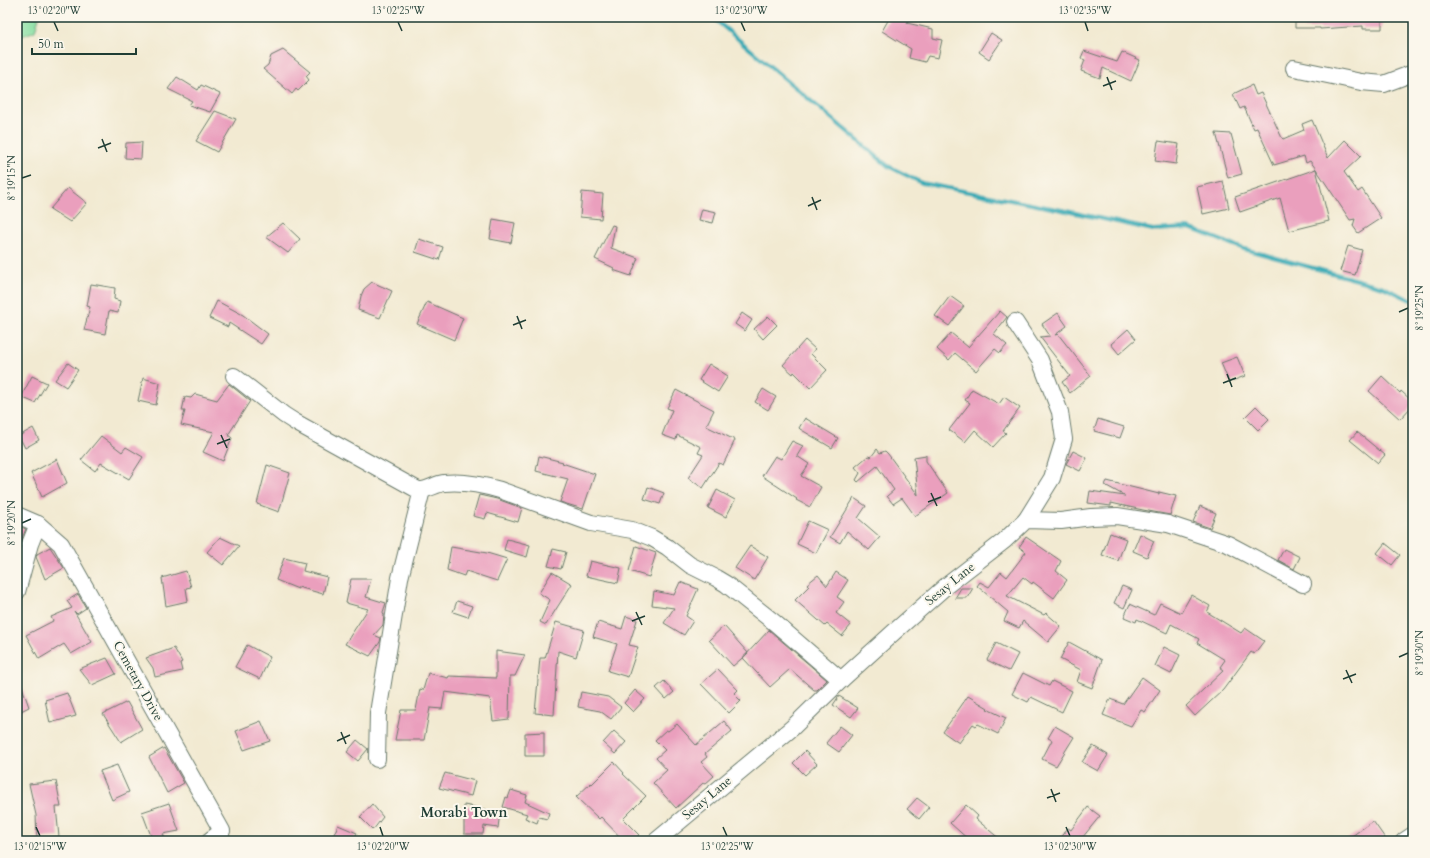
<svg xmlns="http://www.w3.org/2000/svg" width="1430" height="858" viewBox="0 0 1430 858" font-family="Cardo,serif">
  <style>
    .green { fill: #88dfa3; stroke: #548e6c }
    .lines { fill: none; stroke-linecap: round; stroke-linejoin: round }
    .stream { stroke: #3aabb6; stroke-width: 4 }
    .building { fill: #ea9fbd }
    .street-casing { stroke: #697a6b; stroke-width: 18 }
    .street { stroke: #fff; stroke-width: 16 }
    .ticks { fill: none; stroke: #1f3d34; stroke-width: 1.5 }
    .labels { text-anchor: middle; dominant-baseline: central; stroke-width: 4; stroke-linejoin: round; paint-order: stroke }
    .street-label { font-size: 13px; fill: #1f3d34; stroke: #fbf7ec }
    .neighbourhood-label { font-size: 14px; font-weight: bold; fill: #1f3d34; stroke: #fbf7ec }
    .neatline { fill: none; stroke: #1f3d34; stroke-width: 1.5 }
    .ticks-label { font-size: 10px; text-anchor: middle; fill: #1f3d34 }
  </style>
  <rect width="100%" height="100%" fill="#fbf7ec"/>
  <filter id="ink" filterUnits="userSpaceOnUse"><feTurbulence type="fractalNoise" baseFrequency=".025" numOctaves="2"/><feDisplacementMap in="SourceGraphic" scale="8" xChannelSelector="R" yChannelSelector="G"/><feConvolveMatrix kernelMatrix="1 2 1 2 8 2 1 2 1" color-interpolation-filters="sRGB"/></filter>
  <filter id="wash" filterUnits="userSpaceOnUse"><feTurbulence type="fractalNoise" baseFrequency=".012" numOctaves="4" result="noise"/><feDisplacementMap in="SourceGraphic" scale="16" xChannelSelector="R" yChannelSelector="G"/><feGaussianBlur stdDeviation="0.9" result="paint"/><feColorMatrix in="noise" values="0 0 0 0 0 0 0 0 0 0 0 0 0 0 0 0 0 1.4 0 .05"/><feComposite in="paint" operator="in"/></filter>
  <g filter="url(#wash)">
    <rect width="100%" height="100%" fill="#f2ead2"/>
    <path class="green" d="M17,17H39L35,31L17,38Z"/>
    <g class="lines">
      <path class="stream" d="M712,17L888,166L922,183L1062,210L1153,230L1189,228L1244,249L1383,287L1413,301"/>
    </g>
    <g id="blocks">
      <g class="building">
        <path d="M890,17H910L907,23L933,29V38L942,40L938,58L928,56L925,62L909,58L911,49L882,31Z"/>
        <path d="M1295,17H1382V29H1363V26L1320,29V28H1295Z"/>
        <path d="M991,33L1002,40L989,59L979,52Z"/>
        <path d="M283,50L310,72L306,76L309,80L298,91L296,89L292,94L263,69L268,65L271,56Z"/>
        <path d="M1084,51L1117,62L1122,52L1140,60L1131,81L1103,68L1100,78L1081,71L1085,60L1081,58Z"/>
        <path d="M177,77L198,90L201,85L220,94L210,112L189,105L192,101L168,89Z"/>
        <path d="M1252,85L1256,95L1261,93L1282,138L1283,139L1304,130L1302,124L1312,120L1328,158L1345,140L1361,156L1344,172L1358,192L1362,189L1381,218L1358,233L1353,226L1355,219L1350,220L1316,169L1329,221L1289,231L1280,198L1240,212L1235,197L1316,169L1310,161L1306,163L1304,156L1274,165L1257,128L1254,129L1244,107L1240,109L1233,94Z"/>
        <path d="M215,111L236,119L217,152L196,141Z"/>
        <path d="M1216,133L1231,134L1242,174L1228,178Z"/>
        <path d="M1158,141L1179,144L1176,164L1155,161Z"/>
        <path d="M142,142L141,159L125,158L126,143Z"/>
        <path d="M1223,181L1229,208L1203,214L1197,187Z"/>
        <path d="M68,188L87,203L70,222L50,209Z"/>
        <path d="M582,192L603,194L601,219L580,217Z"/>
        <path d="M702,209L716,212L713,223L699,220Z"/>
        <path d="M493,219L515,223L511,243L490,239Z"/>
        <path d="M283,223L300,239L288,253L266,237Z"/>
        <path d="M612,225L615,226L611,248L638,258L631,276L613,270L614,268L595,259Z"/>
        <path d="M419,239L443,247L439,260L415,252Z"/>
        <path d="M1348,246L1362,250L1355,275L1340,271Z"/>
        <path d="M372,282L392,291L380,318L358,310L361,296L364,289Z"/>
        <path d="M91,284L115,288L114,299L120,301L118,313L109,311L105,334L84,330L90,307L87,306Z"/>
        <path d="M950,296L964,306L949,326L935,316Z"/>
        <path d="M217,301L243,315L268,334L261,344L229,323L228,327L209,318Z"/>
        <path d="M427,302L463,318L454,340L417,324Z"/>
        <path d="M1000,311L1007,317L994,334L1007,345L1000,353L995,349L976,371L955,353L949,360L937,349L951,333L968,347Z"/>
        <path d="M742,313L752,320L745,331L735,324Z"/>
        <path d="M1058,313L1067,326L1055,335L1058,334L1091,376L1070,393L1062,382L1070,376L1040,337L1050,336L1042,324Z"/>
        <path d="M768,316L777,325L763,339L754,329Z"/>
        <path d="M1128,329L1136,339L1119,354L1111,344Z"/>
        <path d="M805,340L815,349L811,354L827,370L810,388L794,372L793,374L783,365Z"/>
        <path d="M1237,357L1245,376L1229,382L1221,363Z"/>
        <path d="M68,363L78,370L66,387L55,380Z"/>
        <path d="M709,364L728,376L718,392L699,380Z"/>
        <path d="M32,376L47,383L35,403L21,397Z"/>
        <path d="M1382,376L1400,393L1401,391L1413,402V405L1400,419L1369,391Z"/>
        <path d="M143,378L160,383L156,405L138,401Z"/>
        <path d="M229,384L250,401L228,435L232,438L223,461L203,452L214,432L181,425L185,411H182L185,397L191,398L195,394L217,400Z"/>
        <path d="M763,389L776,397L768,410L755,402Z"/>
        <path d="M972,389L999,404L1004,397L1020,408L1003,431L1006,433L993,447L975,430L965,442L949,430L970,403L965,400Z"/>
        <path d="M676,390L714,410L706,426L735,440L723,465L719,463L703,488L688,478L703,455L698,453L701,447L677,435L676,440L662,435L672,410L667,408Z"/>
        <path d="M1256,406L1269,419L1258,430L1245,417Z"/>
        <path d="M805,418L838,438L832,448L800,429L799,428Z"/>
        <path d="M1098,419L1124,427L1120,438L1094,431Z"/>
        <path d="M33,428L39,440L25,448L19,436Z"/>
        <path d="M1357,432L1385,455L1378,463L1350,440Z"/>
        <path d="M101,436L122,452L126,447L143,457L129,479L101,463L95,471L81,460Z"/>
        <path d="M792,441L803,446L797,456L809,464L801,476L821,487L810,507L796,500L797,499L762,476L775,456L781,459Z"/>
        <path d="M877,449L880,453L885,451L888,454L918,495L914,457L926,455V461L948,493L915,516L902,498L893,504L887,496L894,490L877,466L858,482L856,480L860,473L855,467L868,456L871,457Z"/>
        <path d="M1073,451L1087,458L1080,471L1066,464Z"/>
        <path d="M539,456L563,462L562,463L595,474L583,509L560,502L568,479L536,471Z"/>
        <path d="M57,459L67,483L42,497L31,473Z"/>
        <path d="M267,465L290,473L279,512L257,504Z"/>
        <path d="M1107,481L1159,494V492L1176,496L1170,515L1143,510L1111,503V506L1088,503L1090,491L1125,496L1105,485Z"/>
        <path d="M648,487L664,493L660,504L644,499Z"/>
        <path d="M717,490L735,500L726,517L708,508Z"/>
        <path d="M479,495L497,499L522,508L518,522L487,513L485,519L473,516Z"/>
        <path d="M854,498L866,506L858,518L880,537L869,550L847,531L840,543L830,537Z"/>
        <path d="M1200,506L1216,513L1210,528L1193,522Z"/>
        <path d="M808,521L828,530L816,553L797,544Z"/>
        <path d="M17,525L26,529L17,550Z"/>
        <path d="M1110,533L1126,539L1118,561L1102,555Z"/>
        <path d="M1140,534L1154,541L1147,557L1133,551Z"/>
        <path d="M220,537L239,546L223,565L207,552Z"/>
        <path d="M1026,537L1061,561L1056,571L1067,580L1054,598L1033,582L1032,584L1023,577L1007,596L1044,615L1046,613L1061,626L1048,642L1023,621L1019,628L1004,621L1008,612L977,586L980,582L989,587L1001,572L1007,577L1026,552L1019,547Z"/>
        <path d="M507,539L530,545L527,557L504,550Z"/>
        <path d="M1385,543L1400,555L1392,565L1377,553Z"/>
        <path d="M636,546L656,553L649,577L629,571Z"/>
        <path d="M750,546L768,557L754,580L735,568Z"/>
        <path d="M50,547L64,568L45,579L36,557L37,554Z"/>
        <path d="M451,547L487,553L507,559L497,581L466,571L464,576L447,570Z"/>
        <path d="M553,549L566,552L561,569L548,566Z"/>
        <path d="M1284,549L1300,557L1294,569L1278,560Z"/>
        <path d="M284,558L305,563L303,571L327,577L323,594L298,587V589L276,580Z"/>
        <path d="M590,561L621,568L618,583L586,576Z"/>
        <path d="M186,571L191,587L186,588L188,601L166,606L162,578Z"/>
        <path d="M552,572L572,584L546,625L540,622L550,600L539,593Z"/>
        <path d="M836,572L848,580L837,597L844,602L836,613L851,625L842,636L827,624L825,626L795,600L809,586L807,584L818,575L827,586Z"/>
        <path d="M351,579H371L366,597L386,603L383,612L384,615L383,625L374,635L381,638L380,642L370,656L345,644L368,609L346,603Z"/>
        <path d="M680,582L698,589L686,616L693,621L684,635L664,623L674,608L652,605L654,591L674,595Z"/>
        <path d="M1122,586L1132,590L1124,608L1114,603Z"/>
        <path d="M961,588H973L967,598H955Z"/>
        <path d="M78,594L86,608L77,614L74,611L92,642L71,654L64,644L39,659L26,635L53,621L51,617L72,608L67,601Z"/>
        <path d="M1191,595L1210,606L1207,612L1241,633L1245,628L1264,641L1254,654L1251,652L1223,690L1195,716L1186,706L1224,670L1220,667L1225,660L1197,643L1199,639L1171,624L1167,633L1137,619L1136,622L1124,617L1130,604L1154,615L1160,603L1181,613Z"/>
        <path d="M457,601L472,606L468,617L453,612Z"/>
        <path d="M626,616L637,620L629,645L638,647L628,677L608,671L617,644L593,637L598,622L622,629Z"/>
        <path d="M556,622L584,630L576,657L558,651L554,715L535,713L540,658H545Z"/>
        <path d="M724,626L748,653L733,666L709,640Z"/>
        <path d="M769,630L827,680L817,690H814L790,669L770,687L743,658Z"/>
        <path d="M1069,642L1102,660L1092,688L1077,682L1081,670L1060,659Z"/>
        <path d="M996,643L1018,654L1009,671L987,660Z"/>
        <path d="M247,645L270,657L260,679L235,667Z"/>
        <path d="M1164,647L1180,655L1171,674L1155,666Z"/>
        <path d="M174,648L182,662L180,663L182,671L155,677L153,668L146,658Z"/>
        <path d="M496,651L525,655L515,676H510L509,719L493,721L490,698L445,692L442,709L430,708L424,740H395L401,710H416L420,689L423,690L428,673L448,678L449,676L496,678Z"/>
        <path d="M107,658L116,674L92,685L79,669Z"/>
        <path d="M718,669L738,690L734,694L741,701L729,713L701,684Z"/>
        <path d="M1023,673L1049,686L1052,681L1072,691L1062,712L1031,697L1028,702L1012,694Z"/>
        <path d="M1142,677L1160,690L1145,712L1141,710L1131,726L1103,715L1110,699L1123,704Z"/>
        <path d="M17,678H19L29,707L17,713Z"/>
        <path d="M664,681L674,692L666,699L656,688Z"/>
        <path d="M635,690L645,699L633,712L624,703Z"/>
        <path d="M581,692L608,697L621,707L611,719L600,711L578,707Z"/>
        <path d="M67,693L76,716L50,723L45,700Z"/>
        <path d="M839,696L858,708L851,717L833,705Z"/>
        <path d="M968,696L988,708L987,709L1006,718L998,734L978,724L976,726L973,724L959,743L943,732Z"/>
        <path d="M127,702L142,729L121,742L103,714Z"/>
        <path d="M261,721L270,741L244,750L236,731Z"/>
        <path d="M724,721L732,731L705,754L707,757L701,762L714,776L705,784L703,783L676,808L653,783L667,770L656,758L665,750L655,740L666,730L668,731L677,724L696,745Z"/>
        <path d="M840,726L852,735L839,752L826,743Z"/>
        <path d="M1055,726L1074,737L1056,766L1042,759L1052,740L1048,738Z"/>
        <path d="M614,731L626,742L615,754L603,743Z"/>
        <path d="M544,732V756H525V733Z"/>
        <path d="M357,740L368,749L358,761L347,752Z"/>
        <path d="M1093,746L1108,755L1098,771L1082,762Z"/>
        <path d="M164,748L184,783L167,793L149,757Z"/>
        <path d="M805,751L817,764L805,775L793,763Z"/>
        <path d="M614,762L624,773L623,774L646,796L623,819L639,835L632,841H624L601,817L599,819L576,797L591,783L592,784Z"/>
        <path d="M117,765L129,792L112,800L100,771Z"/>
        <path d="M445,773L475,781L471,796L439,788Z"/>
        <path d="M56,781L61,807H56L59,837L37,838L36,815L29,784Z"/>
        <path d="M511,790L527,795L525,802L549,813L547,819L539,817L537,823L525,818L527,814L503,807L506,797L508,798Z"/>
        <path d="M917,798L929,807L919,819L907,809Z"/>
        <path d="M169,803L179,831L163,834L166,841H153L142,812Z"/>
        <path d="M372,804L383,817L373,830L360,817Z"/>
        <path d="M464,805L500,812L498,828L484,826L483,834H464Z"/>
        <path d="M966,805L978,816L976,819L1002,841H970L950,823Z"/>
        <path d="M1088,807L1100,816L1082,838L1085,841H1057L1068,828L1071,830Z"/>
        <path d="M1373,821L1387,841H1345Z"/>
        <path d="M338,825L357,833L353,841H331Z"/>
      </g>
    </g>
  </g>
  <g filter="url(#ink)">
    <use href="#blocks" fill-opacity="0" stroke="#697a6b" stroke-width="1"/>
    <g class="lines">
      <defs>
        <g id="street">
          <path d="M1294,68L1361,82L1384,84L1413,73"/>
          <path d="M1015,322L1040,360L1060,412L1064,439L1052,478L1026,520"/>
          <path d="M234,376L284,415L295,422L418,490C427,491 435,484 444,483C462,481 483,485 500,490L591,523L632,530L652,538L667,547L690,565L716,578L726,584L775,623L841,680"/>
          <path d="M17,515L38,524L61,544L222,831L209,841"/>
          <path d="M17,592L30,544L38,524"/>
          <path d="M377,759L378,713L400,578L422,490"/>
          <path d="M656,841L792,728L841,680L894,632L946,586L1004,541L1026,520L1061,521L1091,517L1117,516L1168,524L1228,544L1303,584"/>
          <path d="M1404,841L1413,835"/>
        </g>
      </defs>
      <use href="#street" class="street-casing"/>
      <use href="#street" class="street"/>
    </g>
  </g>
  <path class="ticks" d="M54,22L58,31M398,22L402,31M741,22L745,31M1085,22L1088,31M1107,77L1112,90M1103,86L1116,81M102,139L107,152M98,148L111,143M22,178L31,175M812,197L817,210M808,206L821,200M1399,312L1408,308M517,316L522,329M513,325L526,320M1227,374L1232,387M1223,383L1236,378M221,435L227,448M217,444L230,439M931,493L937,506M928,502L941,497M22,523L31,519M636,612L642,625M632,621L645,616M1399,657L1408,653M1346,670L1352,683M1343,679L1356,674M341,732L346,744M337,741L350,735M1051,789L1056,802M1047,798L1060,793M36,827L40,836M380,827L383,836M723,827L727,836M1066,827L1070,836"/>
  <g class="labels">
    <g class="street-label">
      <text transform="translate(950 584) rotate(-39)">Sesay Lane</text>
      <text transform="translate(138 681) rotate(61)">Cemetary Drive</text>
      <text transform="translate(707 798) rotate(-40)">Sesay Lane</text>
    </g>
    <g class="neighbourhood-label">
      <text x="464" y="812">Morabi Town</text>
    </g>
  </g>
  <rect width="1430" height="858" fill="none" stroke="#fbf7ec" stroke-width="44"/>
  <path d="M32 48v6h104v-6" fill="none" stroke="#1f3d34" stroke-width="2"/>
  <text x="38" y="48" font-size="12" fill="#1f3d34" stroke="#fbf7ec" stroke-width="3" paint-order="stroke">50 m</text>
  <rect x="22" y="22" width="1386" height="814" class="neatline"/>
  <g class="ticks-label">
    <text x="54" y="14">13°02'20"W</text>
    <text x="398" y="14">13°02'25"W</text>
    <text x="741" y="14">13°02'30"W</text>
    <text x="1085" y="14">13°02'35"W</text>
    <text transform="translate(11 178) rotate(-90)" y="4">8°19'15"N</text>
    <text transform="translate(1419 308) rotate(-90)" y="4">8°19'25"N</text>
    <text transform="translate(11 523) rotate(-90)" y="4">8°19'20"N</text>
    <text transform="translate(1419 653) rotate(-90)" y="4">8°19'30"N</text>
    <text x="40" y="850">13°02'15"W</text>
    <text x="383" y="850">13°02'20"W</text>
    <text x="727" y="850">13°02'25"W</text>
    <text x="1070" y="850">13°02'30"W</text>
  </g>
</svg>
